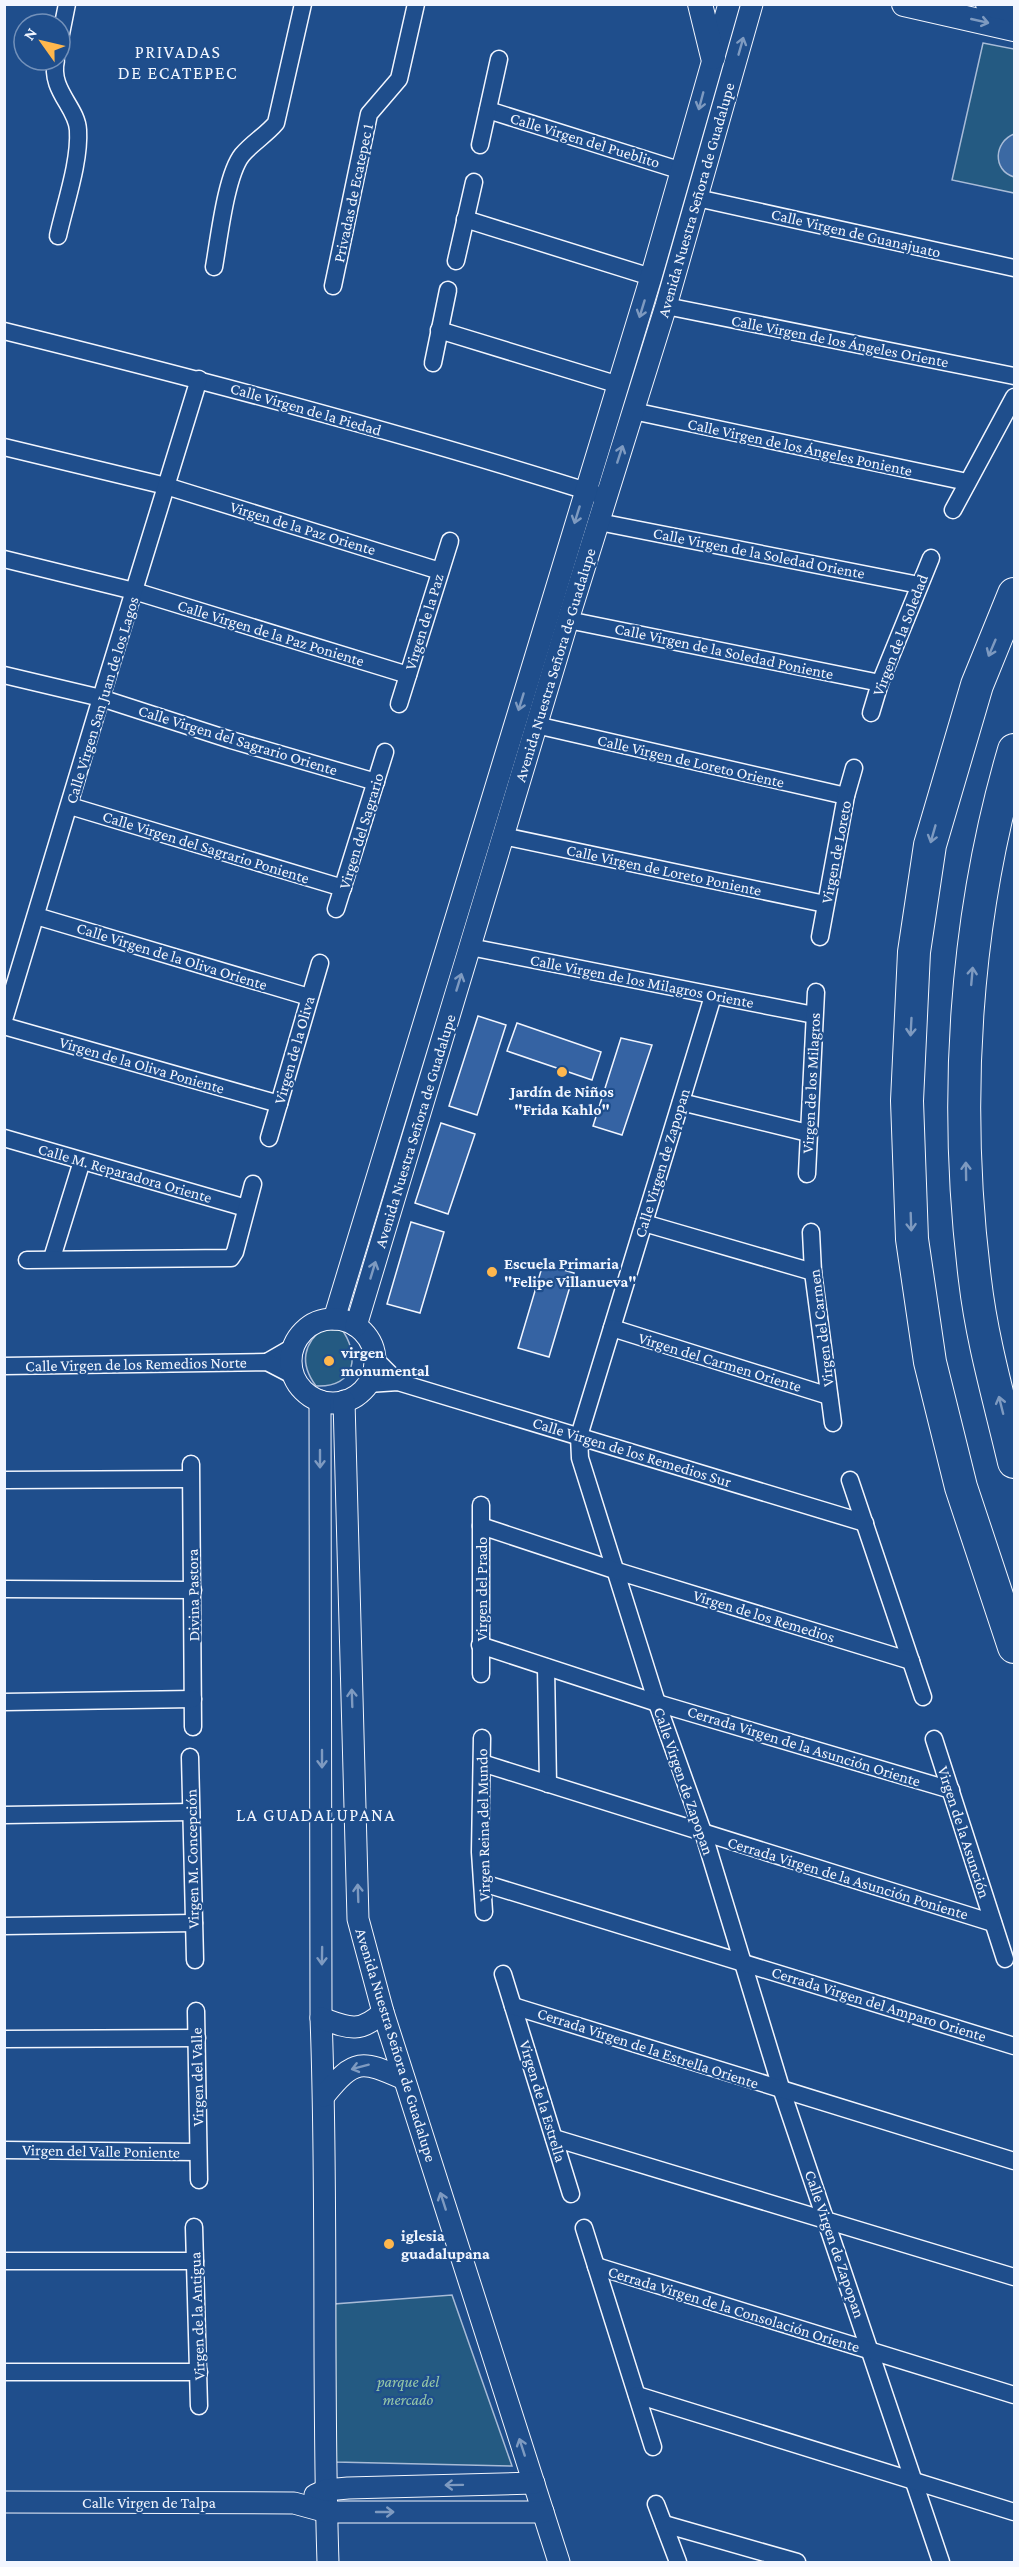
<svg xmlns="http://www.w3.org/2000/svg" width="1019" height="2567" viewBox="0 0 1019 2567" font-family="'Crimson Pro',serif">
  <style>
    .green { fill: #245a82; stroke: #a8bbd7; stroke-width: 1.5 }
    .water { fill: #3b69a3; stroke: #a8bbd7; stroke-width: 1.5 }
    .building { fill: #3563a3; stroke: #f2f6ff; stroke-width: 1.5 }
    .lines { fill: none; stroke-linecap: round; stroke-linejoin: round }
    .minor-casing { stroke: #f2f6ff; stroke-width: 19 }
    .tertiary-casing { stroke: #f2f6ff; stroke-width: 23 }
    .secondary-casing { stroke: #f2f6ff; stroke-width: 26 }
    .motorway-casing { stroke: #f2f6ff; stroke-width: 34 }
    .minor { stroke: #1f4e8c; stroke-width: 16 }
    .tertiary { stroke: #1f4e8c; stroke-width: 21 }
    .secondary { stroke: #1f4e8c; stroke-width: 24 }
    .motorway { stroke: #1f4e8c; stroke-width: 32 }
    .oneway { stroke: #7e9ac0 }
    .poi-dot { fill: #ffb74d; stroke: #1f4e8c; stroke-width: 2 }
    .labels { text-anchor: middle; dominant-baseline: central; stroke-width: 4.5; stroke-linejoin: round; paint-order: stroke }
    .street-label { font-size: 16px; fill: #f2f6ff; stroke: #1f4e8c }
    .poi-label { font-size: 16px; font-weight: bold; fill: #f2f6ff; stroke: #1f4e8c; text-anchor: start }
    .park-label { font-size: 16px; font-style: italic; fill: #97c8a6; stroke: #1f4e8c }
    .neighbourhood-label { font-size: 18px; letter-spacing: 1.5px; fill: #f2f6ff; stroke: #1f4e8c }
  </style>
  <rect width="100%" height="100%" fill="#1f4e8c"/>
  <g class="green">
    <path d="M983,43L1014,49V193L952,180Z"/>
    <path d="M326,1326L340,1327C361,1354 356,1388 316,1386C299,1363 303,1343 326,1326Z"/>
    <path d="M452,2295L512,2466L335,2462L334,2304Z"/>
  </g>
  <path class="water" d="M1014,134V177C992,170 994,142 1014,134Z"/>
  <g class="building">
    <path d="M478,1016L506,1025L477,1115L449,1106Z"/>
    <path d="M517,1023L601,1052L592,1080L507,1051Z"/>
    <path d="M621,1038L652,1045L622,1135L593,1126Z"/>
    <path d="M441,1123L475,1134L448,1214L415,1203Z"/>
    <path d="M411,1222L444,1232L420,1313L387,1304Z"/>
    <path d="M543,1264L574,1273L549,1357L518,1348Z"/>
  </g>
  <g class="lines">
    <defs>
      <g id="minor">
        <path d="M60,39L67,4"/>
        <path d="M56,60C49,90 77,107 78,130C80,162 65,204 58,236"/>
        <path d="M488,110L682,171"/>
        <path d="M480,145L499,59"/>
        <path d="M697,198L1014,268"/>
        <path d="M465,219L651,277"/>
        <path d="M456,261L474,182"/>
        <path d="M214,267C219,239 226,175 242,155C252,143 266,135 276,123L303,4"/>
        <path d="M333,286L369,114L399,79L416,4"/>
        <path d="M666,306L1014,376"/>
        <path d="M439,330L619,385"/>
        <path d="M4,331C203,380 401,432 596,494"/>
        <path d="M433,363L448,290"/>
        <path d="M633,411L967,482"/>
        <path d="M4,447L166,486L440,571"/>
        <path d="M953,510L1014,397"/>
        <path d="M599,522L919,585"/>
        <path d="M4,559L134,591L408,675"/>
        <path d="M568,620L880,683"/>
        <path d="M4,675L101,698L231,740L376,782"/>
        <path d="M399,704L450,541"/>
        <path d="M871,713L880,683L931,558"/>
        <path d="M536,725L846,796"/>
        <path d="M70,806L343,888"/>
        <path d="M503,836L825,904"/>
        <path d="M336,909L385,752"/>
        <path d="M36,916L309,997"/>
        <path d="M820,937L846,796L854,768"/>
        <path d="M470,947L814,1015"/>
        <path d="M713,996L579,1436L580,1458L657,1703L703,1832L782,2091L941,2562"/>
        <path d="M4,1020L101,698L199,379"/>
        <path d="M4,1026L279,1104"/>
        <path d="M681,1102L808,1133"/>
        <path d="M4,1138L246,1208"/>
        <path d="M269,1138L320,963"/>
        <path d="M807,1174L816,992"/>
        <path d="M644,1223L813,1272"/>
        <path d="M811,1232L813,1272L833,1423"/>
        <path d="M52,1258L82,1161"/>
        <path d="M27,1260L231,1258L235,1252L253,1184"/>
        <path d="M612,1328L829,1396"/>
        <path d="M375,1359L398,1382"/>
        <path d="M267,1362L293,1347"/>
        <path d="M4,1366L267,1362L294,1376"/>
        <path d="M368,1384L398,1382L865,1523"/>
        <path d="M191,1464L193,1727"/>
        <path d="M4,1480L190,1479"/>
        <path d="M850,1480L923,1697"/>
        <path d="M481,1505V1674"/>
        <path d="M481,1526L617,1571L911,1661"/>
        <path d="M4,1589L193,1590"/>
        <path d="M480,1645L657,1703L951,1790"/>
        <path d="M546,1667L548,1784"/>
        <path d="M4,1702L193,1699"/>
        <path d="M482,1738L480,1852L484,1912"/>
        <path d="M934,1739L1005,1959"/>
        <path d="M190,1757L195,1960"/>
        <path d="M482,1763L993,1923"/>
        <path d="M4,1815L191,1812"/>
        <path d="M483,1883L1014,2046"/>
        <path d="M4,1926L194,1923"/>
        <path d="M503,1974L571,2194"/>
        <path d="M513,2006L1014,2161"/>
        <path d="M196,2011L199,2180"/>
        <path d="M4,2039L197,2038"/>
        <path d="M554,2138L1014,2277"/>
        <path d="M4,2150L198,2152"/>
        <path d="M194,2227L199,2406"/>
        <path d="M584,2228L653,2447"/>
        <path d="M4,2261H195"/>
        <path d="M596,2266L1014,2395"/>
        <path d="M4,2372H199"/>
        <path d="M637,2395L1014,2512"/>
        <path d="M656,2504L678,2562"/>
        <path d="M664,2524L797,2562"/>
      </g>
      <g id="tertiary">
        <path d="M334,1319L651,277L729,4"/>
        <circle cx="333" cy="1361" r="42"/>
        <path d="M356,1326L568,620L666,306L752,4"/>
        <path d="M320,1401L321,2018C328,2199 322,2381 328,2562"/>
        <path d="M344,1401L358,1919L383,2012L559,2562"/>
        <path d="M321,2018C348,2028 360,2034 383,2012"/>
        <path d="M324,2096C355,2058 361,2060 404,2079"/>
        <path d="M315,2495L326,2490L348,2488L534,2483"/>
        <path d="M4,2502L294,2503L327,2512H543"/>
      </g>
      <g id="secondary">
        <path d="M700,4L713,57"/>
        <path d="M904,4L1014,29"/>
        <path d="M988,4L1014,10"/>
      </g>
      <g id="motorway">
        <path d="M1014,594L977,685L930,845L914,952L907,1101L912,1239L930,1362L961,1487L1014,1647"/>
        <path d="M1014,750C964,920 953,1104 975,1280C982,1341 1000,1402 1014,1462"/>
      </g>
    </defs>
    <use href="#minor" class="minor-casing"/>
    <use href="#tertiary" class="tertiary-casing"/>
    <use href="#secondary" class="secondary-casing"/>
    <use href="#motorway" class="motorway-casing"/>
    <use href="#minor" class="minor"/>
    <use href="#tertiary" class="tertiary"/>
    <use href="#secondary" class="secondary"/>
    <use href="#motorway" class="motorway"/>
  </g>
  <defs><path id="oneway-shaft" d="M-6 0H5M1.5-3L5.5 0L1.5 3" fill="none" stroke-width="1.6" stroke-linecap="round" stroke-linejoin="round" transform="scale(1.5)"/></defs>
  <g class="oneway">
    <use href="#oneway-shaft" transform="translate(980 21) rotate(13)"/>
    <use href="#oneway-shaft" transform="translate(741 46) rotate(-74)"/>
    <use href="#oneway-shaft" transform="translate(701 101) rotate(105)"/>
    <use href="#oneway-shaft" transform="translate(642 309) rotate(107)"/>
    <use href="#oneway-shaft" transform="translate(620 454) rotate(-72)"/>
    <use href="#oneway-shaft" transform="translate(577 515) rotate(107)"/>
    <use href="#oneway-shaft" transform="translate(992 648) rotate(113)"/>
    <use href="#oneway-shaft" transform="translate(521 702) rotate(107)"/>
    <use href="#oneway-shaft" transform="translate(933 834) rotate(106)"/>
    <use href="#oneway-shaft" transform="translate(972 976) rotate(-85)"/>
    <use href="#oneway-shaft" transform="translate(459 982) rotate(-73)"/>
    <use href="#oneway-shaft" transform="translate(911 1027) rotate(93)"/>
    <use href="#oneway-shaft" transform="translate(966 1171) rotate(-91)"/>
    <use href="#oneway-shaft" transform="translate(911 1222) rotate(88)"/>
    <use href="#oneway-shaft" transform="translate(373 1270) rotate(-73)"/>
    <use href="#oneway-shaft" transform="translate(1001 1405) rotate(-104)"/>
    <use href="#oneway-shaft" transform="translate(320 1459) rotate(90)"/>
    <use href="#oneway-shaft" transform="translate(352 1698) rotate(-92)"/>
    <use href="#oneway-shaft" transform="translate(322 1759) rotate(90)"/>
    <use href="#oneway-shaft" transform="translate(358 1893) rotate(-92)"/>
    <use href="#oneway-shaft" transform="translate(322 1956) rotate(91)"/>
    <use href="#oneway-shaft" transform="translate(360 2067) rotate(165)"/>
    <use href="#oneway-shaft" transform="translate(443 2201) rotate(-108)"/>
    <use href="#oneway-shaft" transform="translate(522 2447) rotate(-108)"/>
    <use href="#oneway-shaft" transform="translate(454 2485) rotate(179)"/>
    <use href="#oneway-shaft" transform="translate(385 2512)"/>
  </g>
  <g class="poi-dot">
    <circle cx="562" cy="1072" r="6"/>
    <circle cx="492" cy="1272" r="6"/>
    <circle cx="329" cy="1361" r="6"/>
    <circle cx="389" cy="2244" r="6"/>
  </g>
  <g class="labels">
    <g class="street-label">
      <text transform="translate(585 140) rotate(17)">Calle Virgen del Pueblito</text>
      <text transform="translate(353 193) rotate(-78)">Privadas de Ecatepec 1</text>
      <text transform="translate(696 200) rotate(-74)">Avenida Nuestra Señora de Guadalupe</text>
      <text transform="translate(856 233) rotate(13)">Calle Virgen de Guanajuato</text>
      <text transform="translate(840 341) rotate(11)">Calle Virgen de los Ángeles Oriente</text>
      <text transform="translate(306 409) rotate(16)">Calle Virgen de la Piedad</text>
      <text transform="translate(800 447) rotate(12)">Calle Virgen de los Ángeles Poniente</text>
      <text transform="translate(303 528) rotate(17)">Virgen de la Paz Oriente</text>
      <text transform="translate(759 553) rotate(11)">Calle Virgen de la Soledad Oriente</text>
      <text transform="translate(424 622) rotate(-73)">Virgen de la Paz</text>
      <text transform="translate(271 633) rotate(17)">Calle Virgen de la Paz Poniente</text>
      <text transform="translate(900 635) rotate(-69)">Virgen de la Soledad</text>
      <text transform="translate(724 651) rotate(12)">Calle Virgen de la Soledad Poniente</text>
      <text transform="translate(555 665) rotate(-73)">Avenida Nuestra Señora de Guadalupe</text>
      <text transform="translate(102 700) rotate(-73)">Calle Virgen San Juan de los Lagos</text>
      <text transform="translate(238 740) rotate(17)">Calle Virgen del Sagrario Oriente</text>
      <text transform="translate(691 761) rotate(13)">Calle Virgen de Loreto Oriente</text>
      <text transform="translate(361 831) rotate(-73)">Virgen del Sagrario</text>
      <text transform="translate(206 847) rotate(17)">Calle Virgen del Sagrario Poniente</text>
      <text transform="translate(836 852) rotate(-79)">Virgen de Loreto</text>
      <text transform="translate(664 870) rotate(12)">Calle Virgen de Loreto Poniente</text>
      <text transform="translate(172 956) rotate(17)">Calle Virgen de la Oliva Oriente</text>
      <text transform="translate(642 981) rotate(11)">Calle Virgen de los Milagros Oriente</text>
      <text transform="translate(294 1050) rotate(-74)">Virgen de la Oliva</text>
      <text transform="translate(142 1065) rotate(16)">Virgen de la Oliva Poniente</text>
      <text transform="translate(811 1083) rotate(-87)">Virgen de los Milagros</text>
      <text transform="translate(415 1131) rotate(-73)">Avenida Nuestra Señora de Guadalupe</text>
      <text transform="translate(662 1163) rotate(-73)">Calle Virgen de Zapopan</text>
      <text transform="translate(125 1173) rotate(16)">Calle M. Reparadora Oriente</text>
      <text transform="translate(821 1328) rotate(-97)">Virgen del Carmen</text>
      <text transform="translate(720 1362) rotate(17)">Virgen del Carmen Oriente</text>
      <text transform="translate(136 1364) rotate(-1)">Calle Virgen de los Remedios Norte</text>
      <text transform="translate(632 1452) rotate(17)">Calle Virgen de los Remedios Sur</text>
      <text transform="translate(481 1589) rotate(-90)">Virgen del Prado</text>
      <text transform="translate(193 1595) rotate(-91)">Divina Pastora</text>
      <text transform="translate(764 1616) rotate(17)">Virgen de los Remedios</text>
      <text transform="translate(804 1746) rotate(17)">Cerrada Virgen de la Asunción Oriente</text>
      <text transform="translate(684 1781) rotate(71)">Calle Virgen de Zapopan</text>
      <text transform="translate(483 1825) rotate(-91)">Virgen Reina del Mundo</text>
      <text transform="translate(964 1832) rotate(72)">Virgen de la Asunción</text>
      <text transform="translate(192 1859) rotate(-91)">Virgen M. Concepción</text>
      <text transform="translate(848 1878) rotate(17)">Cerrada Virgen de la Asunción Poniente</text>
      <text transform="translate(879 2004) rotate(17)">Cerrada Virgen del Amparo Oriente</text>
      <text transform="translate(396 2045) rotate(73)">Avenida Nuestra Señora de Guadalupe</text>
      <text transform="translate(648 2048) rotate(18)">Cerrada Virgen de la Estrella Oriente</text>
      <text transform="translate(197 2077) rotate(-91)">Virgen del Valle</text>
      <text transform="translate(543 2101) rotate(73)">Virgen de la Estrella</text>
      <text transform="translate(101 2151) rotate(1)">Virgen del Valle Poniente</text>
      <text transform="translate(835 2244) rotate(71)">Calle Virgen de Zapopan</text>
      <text transform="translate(734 2309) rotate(17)">Cerrada Virgen de la Consolación Oriente</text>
      <text transform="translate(197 2316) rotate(-92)">Virgen de la Antigua</text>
      <text x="149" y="2502">Calle Virgen de Talpa</text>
    </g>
    <g class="poi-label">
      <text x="562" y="1091" text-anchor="middle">Jardín de Niños<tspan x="562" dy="18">"Frida Kahlo"</tspan></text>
      <text x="504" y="1263">Escuela Primaria<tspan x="504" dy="18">"Felipe Villanueva"</tspan></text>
      <text x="341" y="1352">virgen<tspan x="341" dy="18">monumental</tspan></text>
      <text x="401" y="2235">iglesia<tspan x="401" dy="18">guadalupana</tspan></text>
    </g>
    <g class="park-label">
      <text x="408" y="2381">parque del<tspan x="408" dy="18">mercado</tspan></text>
    </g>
    <g class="neighbourhood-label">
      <text x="178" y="52">PRIVADAS<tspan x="178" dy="21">DE ECATEPEC</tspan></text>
      <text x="316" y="1815">LA GUADALUPANA</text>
    </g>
  </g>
  <rect width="1019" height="2567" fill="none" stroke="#f2f6ff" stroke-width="12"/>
  <g transform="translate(42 42) rotate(304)"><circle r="28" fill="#1f4e8c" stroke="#7391ba" stroke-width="1.5"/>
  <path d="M0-4.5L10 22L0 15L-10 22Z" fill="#ffb74d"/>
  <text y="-9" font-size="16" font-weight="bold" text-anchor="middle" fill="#f2f6ff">N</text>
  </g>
</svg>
